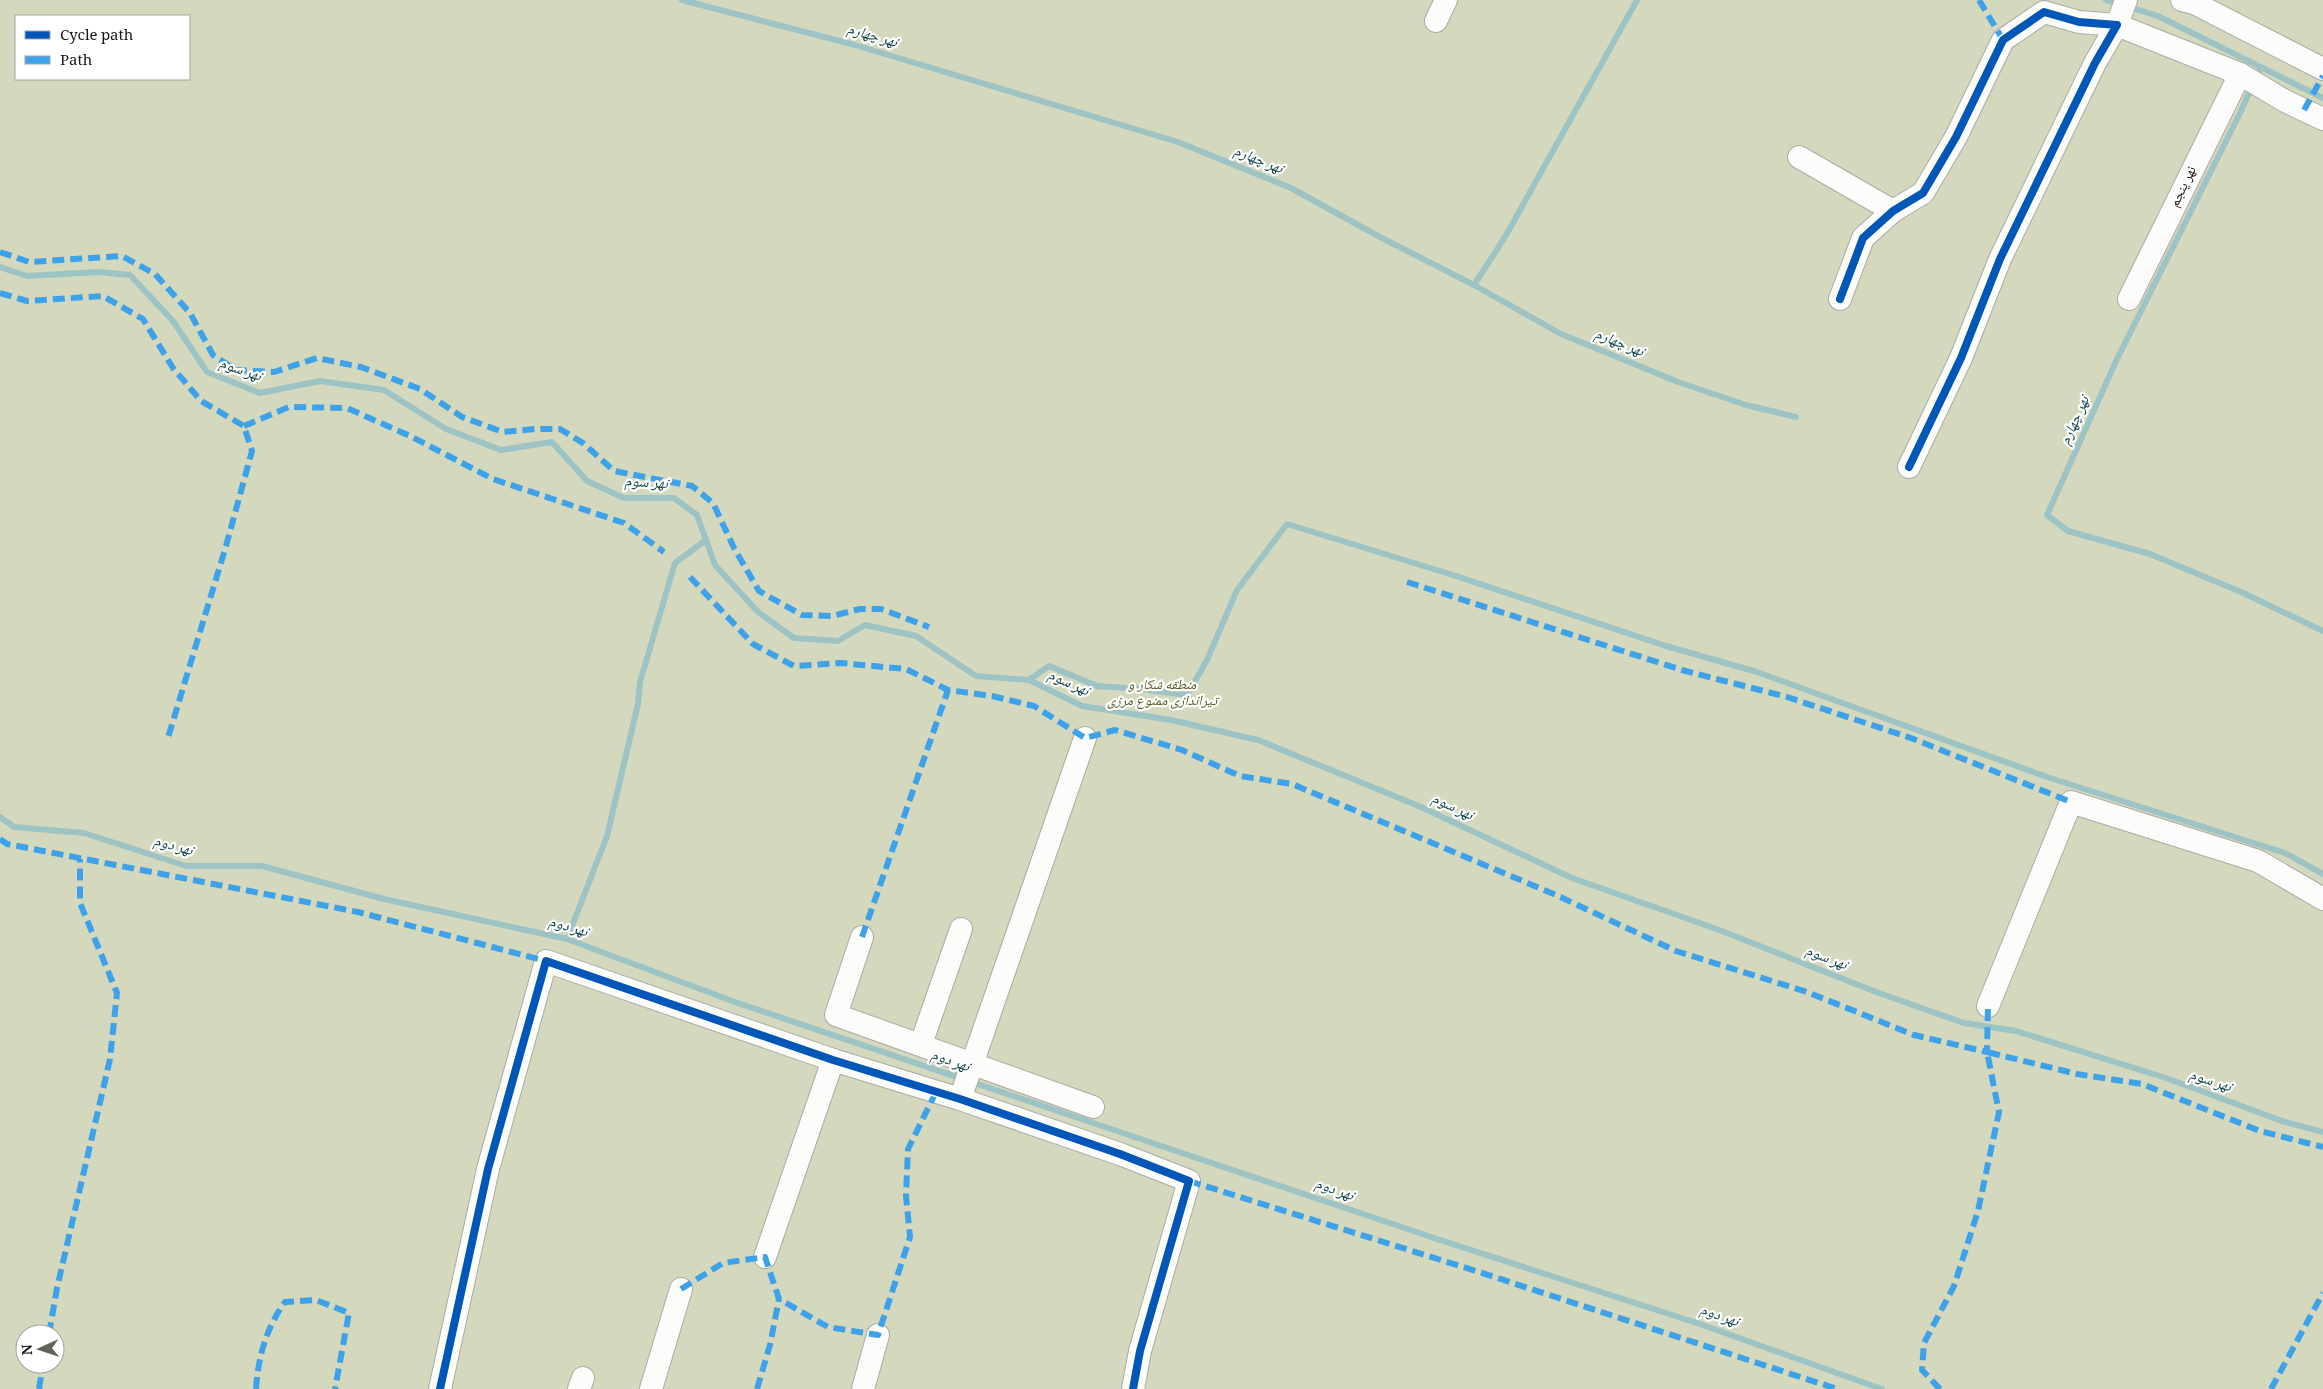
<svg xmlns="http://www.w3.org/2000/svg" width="2323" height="1389" viewBox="0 0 2323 1389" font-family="Georgia,'Noto Naskh Arabic',serif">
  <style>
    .green { fill: #d4d8bd; fill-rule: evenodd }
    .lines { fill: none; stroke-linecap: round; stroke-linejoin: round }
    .stream { stroke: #9dc4c5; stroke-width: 6 }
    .minor-casing { stroke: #acaaa4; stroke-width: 24 }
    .minor { stroke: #fcfcfb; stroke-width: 22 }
    .quiet { stroke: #3da2ea; stroke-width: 6; stroke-dasharray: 12 6; stroke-linecap: butt }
    .cycleway-casing { stroke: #fff; stroke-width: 11 }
    .cycleway { stroke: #0057b8; stroke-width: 8 }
    .labels { text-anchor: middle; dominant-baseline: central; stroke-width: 4.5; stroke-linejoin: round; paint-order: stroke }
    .street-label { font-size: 14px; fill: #191813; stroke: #fff }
    .park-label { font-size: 14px; font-style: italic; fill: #525c1b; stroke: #fff }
    .water-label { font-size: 15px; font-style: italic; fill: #114549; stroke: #fff }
  </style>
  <rect width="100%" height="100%" fill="#edeae2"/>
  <path class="green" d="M0,0H2323V1389H0ZM16,16H189V79H16ZM25,1334H55V1364H25Z"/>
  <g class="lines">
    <g class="stream">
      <path d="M682,0L855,45L1178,142L1291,188L1378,236L1474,285L1561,334L1678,382L1746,405L1796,417"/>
      <path d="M2106,0L2158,16L2323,98"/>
      <path d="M2261,67L2241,111L2117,359L2047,515L2068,531L2150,554L2241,592L2323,631"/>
      <path d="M0,267L27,276L99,272L130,275L173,321L207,372L260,393L320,381L384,390L446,429L501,450L552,442L587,481L624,498H674L697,515L715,565L758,612L794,638L838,641L865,625L916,636L976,676L1029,680L1082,706L1171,720L1258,740L1421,807L1572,878L1722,931L1876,992L1964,1023L2016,1031L2166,1078L2282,1121L2323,1132"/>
      <path d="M1474,285L1505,237L1637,0"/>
      <path d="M1029,680L1049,666L1097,686L1140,689L1187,695L1207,660L1237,590L1287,524L1453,575L1666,646L1757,672L2047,777L2285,853L2323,874"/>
      <path d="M0,817L14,827L84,833L186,866H262L384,899L567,939L735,1002L1437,1239L1700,1324L1882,1389"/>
      <path d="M567,939L607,836L638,704L640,682L675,563L706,540"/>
    </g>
    <defs>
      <g id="minor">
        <path d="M2126,0L2117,25L2240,74L2285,101L2323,119"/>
        <path d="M2182,0L2194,3L2323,69"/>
        <path d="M1436,21L1446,0"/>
        <path d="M1799,157L1893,211"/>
        <path d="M1840,299L1863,238L1893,211L1923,193L1956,137L2003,40L2044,12L2079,22L2117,25L2095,63L2000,259L1961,358L1909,467"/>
        <path d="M2129,299L2240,74"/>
        <path d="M862,937L836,1015L1093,1107"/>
        <path d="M1988,1006L2071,802L2258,861L2323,899"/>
        <path d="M921,1044L961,929"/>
        <path d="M960,1099L1085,738"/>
        <path d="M765,1257L833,1060"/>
        <path d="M440,1389L488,1169L546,961L833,1060L960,1099L1120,1154L1189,1181L1140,1351L1133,1389"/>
        <path d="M579,1389L583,1378"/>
        <path d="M651,1389L681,1289"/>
        <path d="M863,1389L878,1335"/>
      </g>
    </defs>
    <use href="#minor" class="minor-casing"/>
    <use href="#minor" class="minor"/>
    <g class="quiet">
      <path d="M1979,0L2003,40"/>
      <path d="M2304,110L2323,76"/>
      <path d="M0,252L29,262L122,256L155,274L190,313L213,355L236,370L274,372L317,358L361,367L420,389L462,417L503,432L535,429H560L583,443L614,471L692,486L713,503L734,548L759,591L802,615L832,616L860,609H881L929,627"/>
      <path d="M0,293L27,301L103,296L143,319L173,368L201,401L244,426L252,451L226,546L167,741"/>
      <path d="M244,426L289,407L347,408L410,436L493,479L624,523L664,552"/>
      <path d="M690,577L753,644L794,666L841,663L906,669L948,690L992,696L1034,706L1085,738L1115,730L1182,750L1240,776L1292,784L1556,895L1676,951L1807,992L1914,1035L1987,1052L1988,1006"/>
      <path d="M1407,582L1682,670L1787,697L1911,738L2071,802"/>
      <path d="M0,839L7,844L358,912L546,961"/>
      <path d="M862,937L948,690"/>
      <path d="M1189,1181L1476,1271L1837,1389"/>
      <path d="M681,1289L723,1263L765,1257L779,1299L828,1327L878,1335L910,1237L906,1196L908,1149L936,1092"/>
      <path d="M49,1334L57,1288L110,1059L117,993L80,903V859"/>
      <path d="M39,1389L43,1364"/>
      <path d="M256,1389C258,1358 266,1328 285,1302L316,1300L349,1313L335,1389"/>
      <path d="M757,1389L770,1345L779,1299"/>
      <path d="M1940,1389L1922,1370L1924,1343L1954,1286L1978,1211L1999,1112L1987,1052L2077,1074L2142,1084L2260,1131L2323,1147"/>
      <path d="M2271,1389L2323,1293"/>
    </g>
    <defs>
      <g id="cycleway">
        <path d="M1840,299L1863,238L1893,211L1923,193L1956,137L2003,40L2044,12L2079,22L2117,25L2095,63L2000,259L1961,358L1909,467"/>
        <path d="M440,1389L488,1169L546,961L833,1060L960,1099L1120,1154L1189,1181L1140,1351L1133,1389"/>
      </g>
    </defs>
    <use href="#cycleway" class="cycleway-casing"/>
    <use href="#cycleway" class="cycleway"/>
  </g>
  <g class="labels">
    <g class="street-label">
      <text transform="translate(2184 187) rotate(-64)">نهر پنجم</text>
    </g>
    <g class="park-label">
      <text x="1162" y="686">منطقه شکار و<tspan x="1162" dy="16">تیراندازی ممنوع مرزی</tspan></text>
    </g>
    <g class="water-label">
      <text transform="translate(872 37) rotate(16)">نهر چهارم</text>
      <text transform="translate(1258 161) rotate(22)">نهر چهارم</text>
      <text transform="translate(1619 344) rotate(22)">نهر چهارم</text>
      <text transform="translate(240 371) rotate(19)">نهر سوم</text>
      <text transform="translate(2076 421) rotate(-66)">نهر چهارم</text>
      <text transform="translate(646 484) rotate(3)">نهر سوم</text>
      <text transform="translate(1068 684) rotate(24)">نهر سوم</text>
      <text transform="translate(1452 808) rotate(25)">نهر سوم</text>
      <text transform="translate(173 847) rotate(15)">نهر دوم</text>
      <text transform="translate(568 928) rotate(16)">نهر دوم</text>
      <text transform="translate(1826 959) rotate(21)">نهر سوم</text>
      <text transform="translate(950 1062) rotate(19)">نهر دوم</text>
      <text transform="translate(2210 1082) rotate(18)">نهر سوم</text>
      <text transform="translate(1334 1191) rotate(19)">نهر دوم</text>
      <text transform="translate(1719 1317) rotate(19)">نهر دوم</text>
    </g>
  </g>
  <rect x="15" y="15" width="175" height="65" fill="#ffffff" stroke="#a3a3a1"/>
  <rect x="25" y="31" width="25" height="8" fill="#0057b8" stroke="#a3a3a1"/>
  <text x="60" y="40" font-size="15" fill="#191813">Cycle path</text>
  <rect x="25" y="56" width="25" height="8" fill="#3da2ea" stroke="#a3a3a1"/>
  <text x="60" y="65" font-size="15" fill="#191813">Path</text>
  <g transform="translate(40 1349) rotate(267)"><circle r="24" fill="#ffffff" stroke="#a3a3a1"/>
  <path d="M0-4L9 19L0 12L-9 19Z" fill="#63625b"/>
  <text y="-8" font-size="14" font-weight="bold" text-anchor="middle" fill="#191813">N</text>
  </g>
</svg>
